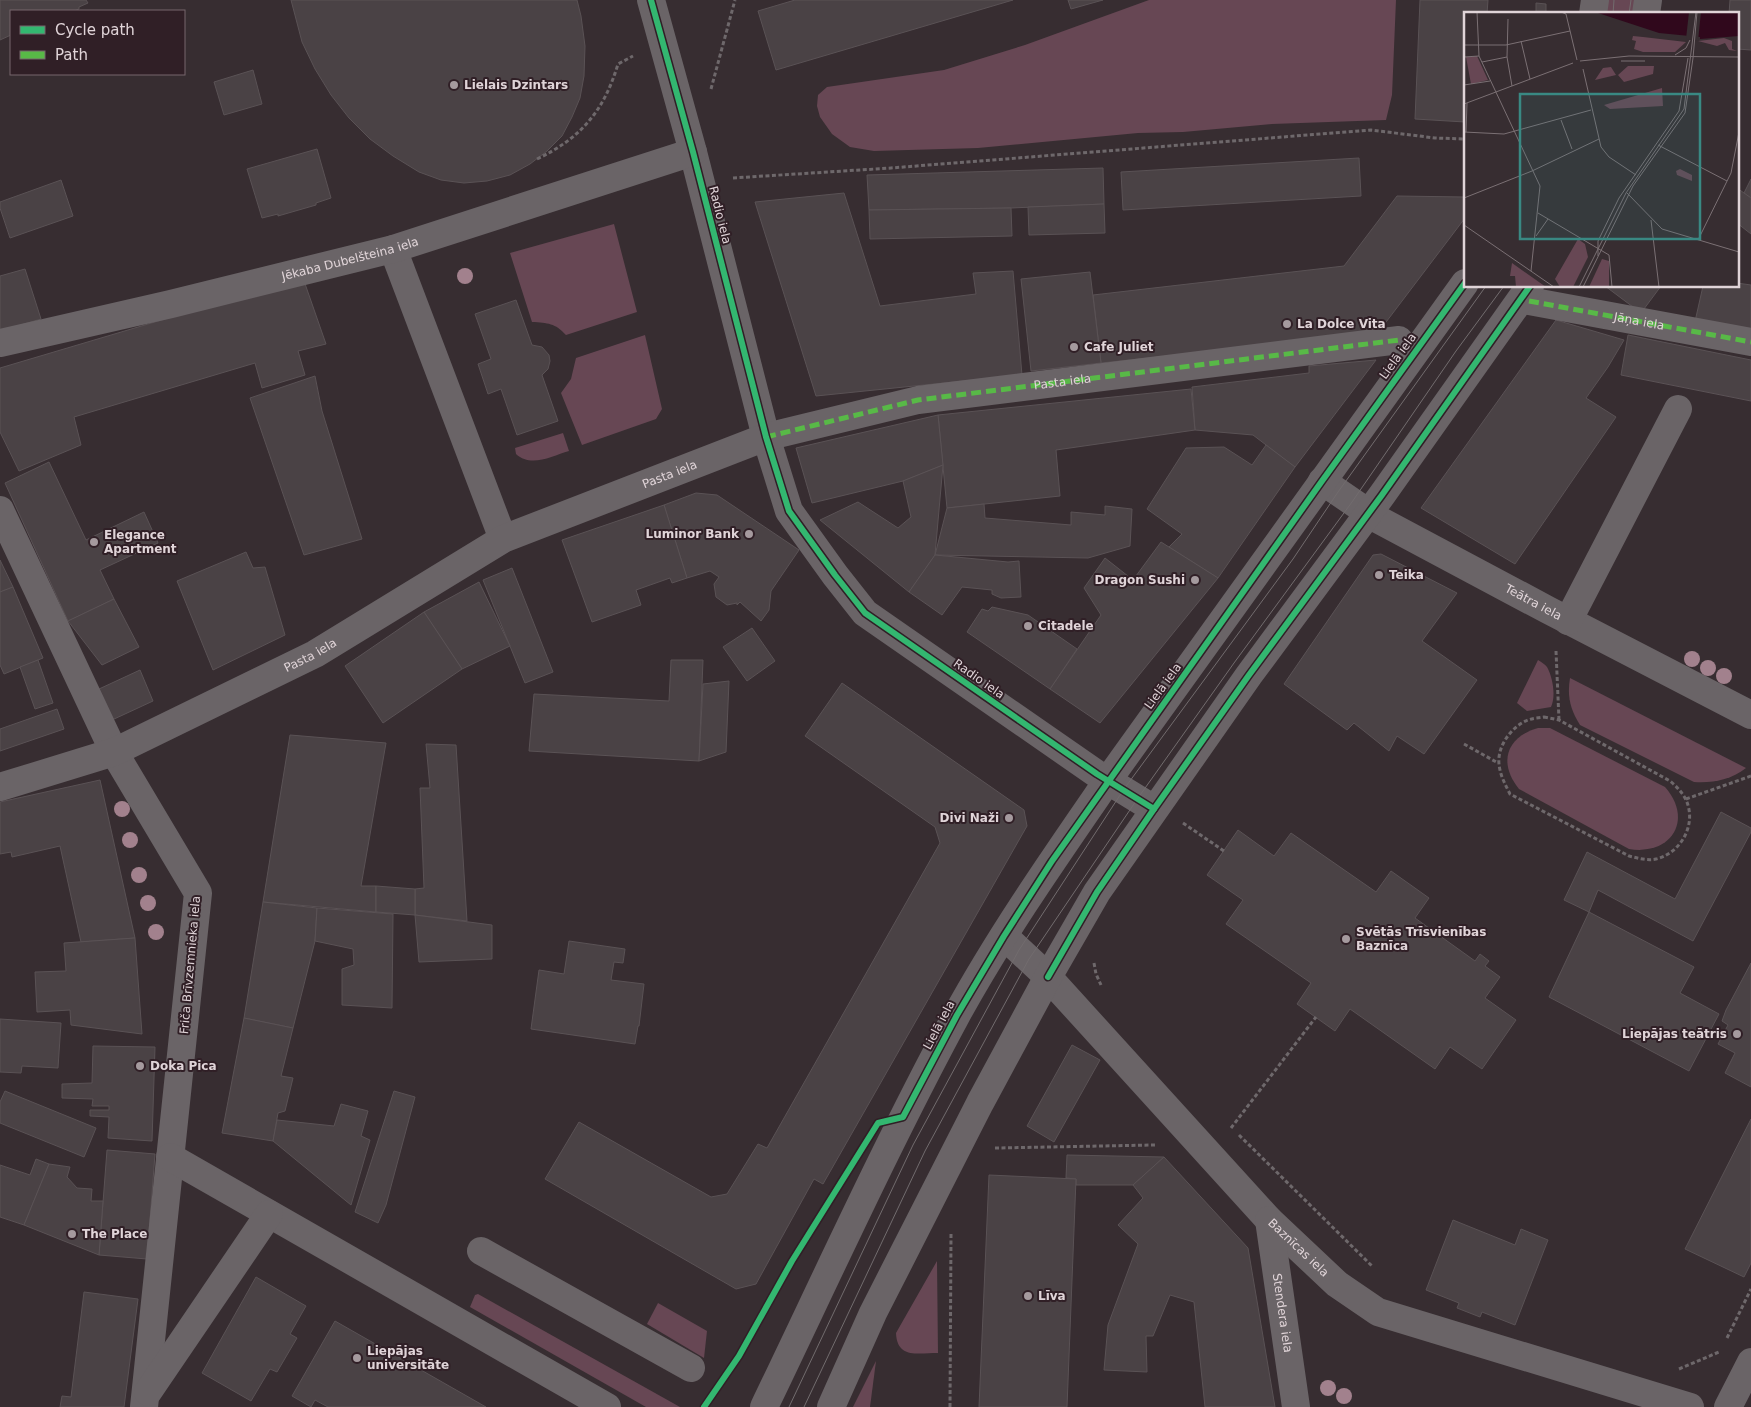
<svg xmlns="http://www.w3.org/2000/svg" width="1751" height="1407" viewBox="0 0 1751 1407" font-family="'DejaVu Sans',sans-serif">
  <style>
    .green { fill: #674754 }
    .building { fill: #4a4245; stroke: #5a5255 }
    .lines { fill: none; stroke-linecap: round; stroke-linejoin: round }
    .path { stroke: #6e686b; stroke-width: 3; stroke-dasharray: 4 2.5; stroke-linecap: butt }
    .minor { stroke: #6a6467; stroke-width: 28 }
    .tram { stroke: #726c6e; stroke-width: 1 }
    .quiet { stroke: #58b947; stroke-width: 5; stroke-dasharray: 10 5; stroke-linecap: butt }
    .cycleway-casing { stroke: #301f26; stroke-width: 9 }
    .cycleway { stroke: #33b770; stroke-width: 6 }
    .tree { fill: #a2818d }
    .poi-dot { fill: #a59a9e; stroke: #301f26; stroke-width: 2 }
    .labels { text-anchor: middle; dominant-baseline: central; stroke-width: 4; stroke-linejoin: round; paint-order: stroke }
    .poi-label { font-size: 12px; font-weight: bold; fill: #e0d4d8; stroke: #301f26; text-anchor: start }
    .street-label { font-size: 12px; fill: #e0d4d8; stroke: #301f26 }
    .inset-road { fill: none; stroke: #7b7074; stroke-width: 1 }
    .view { fill: #398983; fill-opacity: 0.15; stroke: #398983; stroke-width: 2.5 }
    .inset-edge { fill: none; stroke: #e0d4d8; stroke-width: 2.5 }
  </style>
  <rect width="100%" height="100%" fill="#372d31"/>
  <g class="green">
    <path d="M1149,0H1396L1392,95L1386,120L1272,124L1183,132L1138,133L978,148L874,151L850,147L832,134L820,117L817,106L818,95L827,87L944,70L1025,45Z"/>
    <path d="M1604,0H1638L1636,14H1603Z"/>
    <path d="M614,224L637,312L566,335C555,323 548,323 532,322L510,253Z"/>
    <path d="M645,335L662,409L656,419L582,445L561,393L571,379L576,358Z"/>
    <path d="M563,433L569,451C552,456 531,468 516,454L515,448Z"/>
    <path d="M1538,660C1541,662 1545,664 1547,667C1553,678 1556,696 1551,707L1527,711L1517,703Z"/>
    <path d="M1570,678L1746,768C1730,780 1714,783 1694,782L1580,725C1570,709 1567,696 1570,678Z"/>
    <path d="M1538,728H1550L1665,787C1694,820 1671,856 1629,849L1519,789C1498,763 1506,737 1538,728Z"/>
    <path d="M937,1261L938,1353C918,1353 897,1359 896,1333Z"/>
    <path d="M478,1294L680,1407H646L470,1307L475,1295Z"/>
    <path d="M658,1303L707,1331L704,1358L647,1324Z"/>
    <path d="M876,1361L870,1407H853Z"/>
  </g>
  <g class="building">
    <path d="M0,0H86L88,3L79,7V9L74,11H11V35L0,40Z"/>
    <path d="M291,0H577L581,16L585,46L584,76L580,98L572,117L562,136L547,151L530,164L510,175L487,181L464,183L441,180L419,172L393,156L370,139L349,118L331,95L315,69L302,42Z"/>
    <path d="M795,0H1013L776,70L758,11Z"/>
    <path d="M1068,0H1103L1071,9Z"/>
    <path d="M1420,0H1488L1487,14H1465V122L1415,119Z"/>
    <path d="M1730,0H1751V50L1737,49V14H1729Z"/>
    <path d="M1536,3L1546,4V14H1536Z"/>
    <path d="M253,70L262,104L224,115L214,82Z"/>
    <path d="M317,149L331,198L316,203V205L278,216V214L262,218L247,169Z"/>
    <path d="M1359,158L1361,196L1123,210L1121,172Z"/>
    <path d="M1103,168L1104,204L1011,208L869,210L867,175Z"/>
    <path d="M1751,179V198L1744,193Z"/>
    <path d="M61,180L73,216L10,238L0,208V202Z"/>
    <path d="M1737,188L1751,198V234L1737,223Z"/>
    <path d="M844,193L880,306L976,294L973,273L1013,271L1022,375L816,396L755,202Z"/>
    <path d="M1397,196L1465,197V218L1377,334L1101,363L1093,295L1344,266Z"/>
    <path d="M1104,204L1105,233L1029,235L1028,207Z"/>
    <path d="M1011,208L1012,236L870,239L869,210Z"/>
    <path d="M25,269L41,319L0,331V276Z"/>
    <path d="M1090,272L1101,363L1031,371L1021,279Z"/>
    <path d="M303,278L326,344L298,351L305,375L262,388L255,363L74,417L81,445L19,471L0,432V368Z"/>
    <path d="M1737,283L1751,285V337L1694,326L1703,286H1737Z"/>
    <path d="M1605,286H1661L1641,313Z"/>
    <path d="M516,300L532,345L542,347L549,355L550,361L548,369L542,375L558,421L517,435L501,389L488,394L478,364L491,359L475,314Z"/>
    <path d="M1556,320L1624,340L1608,367L1586,398L1616,417L1515,564L1421,508Z"/>
    <path d="M1628,335L1751,360V401L1621,375Z"/>
    <path d="M1376,360L1295,467L1253,435L1195,430L1192,387L1309,373V366Z"/>
    <path d="M315,376L322,411L362,539L304,555L250,398Z"/>
    <path d="M1191,389L1195,430L1056,450L1060,496L947,508L938,415Z"/>
    <path d="M938,415L943,465L903,481L812,503L796,448Z"/>
    <path d="M1266,445L1295,467L1218,578L1169,547L1182,534L1147,509L1186,448L1224,447L1252,465Z"/>
    <path d="M49,462L86,540L144,512L158,543L100,570L114,599L68,621L5,483Z"/>
    <path d="M943,465L935,555L909,592L820,520L858,502L898,528L911,517L903,481Z"/>
    <path d="M696,493L717,495L799,550L771,591L769,610L761,621L740,602L737,605V603L727,605L716,597L714,584L719,577L710,571L687,578L664,505Z"/>
    <path d="M984,504L985,518L1071,525V512L1105,515V506L1132,509L1130,546L1088,558L935,555L947,508Z"/>
    <path d="M664,505L687,578L672,583L670,578L636,590L641,605L592,622L562,540Z"/>
    <path d="M1161,542L1218,578L1100,723L1050,689L1101,615L1084,588L1105,558L1133,580Z"/>
    <path d="M246,552L253,568L265,567L285,635L213,670L177,581Z"/>
    <path d="M1381,554L1457,593L1422,641L1477,680L1424,754L1397,736L1389,751L1354,723L1347,730L1284,684L1373,555Z"/>
    <path d="M935,555L1008,562L1019,561L1021,597L1001,598L992,594V590L962,587L942,615L909,592Z"/>
    <path d="M0,560L13,587L0,592Z"/>
    <path d="M512,568L553,672L525,683L483,580Z"/>
    <path d="M479,582L510,646L462,669L424,612Z"/>
    <path d="M13,587L43,658L4,674L0,665V592Z"/>
    <path d="M114,599L139,647L102,665L68,621Z"/>
    <path d="M992,607L1028,615L1077,649L1050,689L967,632L982,609L988,611Z"/>
    <path d="M424,612L462,669L383,723L345,666Z"/>
    <path d="M752,628L775,661L747,681L723,647Z"/>
    <path d="M38,660L53,703L35,709L20,667Z"/>
    <path d="M671,660H703L699,761L529,751L534,694L669,701Z"/>
    <path d="M140,670L153,701L112,720L99,689Z"/>
    <path d="M729,681L726,752L699,761L703,684Z"/>
    <path d="M842,683L1024,810L1027,826L823,1184L814,1179L756,1284L736,1289L545,1179L579,1122L711,1197L727,1194L758,1144L767,1148L940,843L935,827L805,736Z"/>
    <path d="M57,709L64,729L0,751V729Z"/>
    <path d="M290,735L386,743L361,886H376V912L263,902Z"/>
    <path d="M426,744L456,745L467,921L415,915V889L424,888L420,788H430Z"/>
    <path d="M100,780L135,938L81,942L60,846L12,857L11,852L0,854V802Z"/>
    <path d="M1721,812L1751,828V832L1693,941L1598,890L1589,912L1564,900L1587,852L1675,899Z"/>
    <path d="M1238,830L1274,856L1291,833L1376,892L1391,871L1429,898L1415,918L1475,961L1480,954L1489,961L1485,966L1500,977L1485,998L1516,1020L1482,1069L1450,1047L1435,1069L1350,1009L1335,1031L1297,1004L1311,983L1226,924L1243,900L1207,875Z"/>
    <path d="M376,886L415,889V915L376,912Z"/>
    <path d="M263,902L317,908L315,941L293,1028L244,1018Z"/>
    <path d="M317,908L393,914L392,1008L342,1005V969L354,965L353,949L315,941Z"/>
    <path d="M1589,912L1694,967L1680,993L1719,1014L1689,1071L1549,997Z"/>
    <path d="M415,915L492,925V959L419,962Z"/>
    <path d="M135,938L142,1034L71,1025L70,1010L37,1012L35,972L66,971L64,943Z"/>
    <path d="M569,941L625,949L623,963L614,962L611,980L644,984L639,1026H638L635,1044L531,1029L539,970L564,974Z"/>
    <path d="M1751,963V1087L1725,1073L1735,1053L1718,1044L1728,1025L1722,1021L1726,1010Z"/>
    <path d="M244,1018L293,1028L281,1076L293,1078L285,1111L278,1113L273,1141L222,1133Z"/>
    <path d="M0,1019L61,1023L58,1068L22,1066L21,1073L0,1072Z"/>
    <path d="M1072,1045L1100,1060L1054,1142L1027,1126Z"/>
    <path d="M93,1046L155,1047L152,1141L108,1138L109,1117L90,1116V1110H109V1106H92L93,1099L62,1098V1084L92,1083Z"/>
    <path d="M5,1091L96,1128L84,1157L0,1123V1102Z"/>
    <path d="M394,1091L415,1097L386,1205L378,1223L355,1212Z"/>
    <path d="M341,1104L368,1111L361,1136L370,1140L351,1205L273,1141L277,1120L334,1126Z"/>
    <path d="M1751,1119V1263L1744,1277L1685,1249Z"/>
    <path d="M107,1150L155,1154L147,1259L99,1255Z"/>
    <path d="M1067,1155L1164,1157L1133,1185H1076V1179L1066,1178Z"/>
    <path d="M1164,1157L1248,1248L1275,1407H1205L1194,1302L1170,1295L1153,1336H1146L1147,1372L1104,1370L1108,1325L1138,1244L1118,1225L1143,1198L1133,1185Z"/>
    <path d="M36,1159L49,1164L24,1225L0,1217V1165L30,1175Z"/>
    <path d="M49,1164L70,1167L67,1177L77,1188L92,1189L91,1201H103L99,1255L24,1225Z"/>
    <path d="M989,1175L1076,1179L1067,1407H979Z"/>
    <path d="M1453,1220L1515,1245L1521,1229L1548,1240L1515,1325L1482,1312L1480,1317L1457,1308L1459,1303L1426,1290Z"/>
    <path d="M256,1277L306,1306L290,1334L297,1338L277,1372L270,1369L251,1401L202,1373Z"/>
    <path d="M84,1292L138,1299L124,1407H60L62,1396L71,1397Z"/>
    <path d="M335,1321L486,1407H328L315,1400L311,1407L292,1396Z"/>
  </g>
  <g class="lines">
    <g class="path">
      <path d="M711,89L735,0"/>
      <path d="M537,159C581,138 604,111 618,64L633,56"/>
      <path d="M733,178L891,168L1371,130L1435,138L1465,139"/>
      <path d="M1556,651L1559,720"/>
      <path d="M1544,717L1559,720L1670,781C1676,786 1681,791 1685,798C1698,822 1682,853 1656,859C1647,861 1638,858 1629,856L1510,794C1505,784 1500,775 1499,764C1497,746 1512,726 1528,720C1533,718 1539,718 1544,717Z"/>
      <path d="M1464,744L1498,763"/>
      <path d="M1686,799L1751,776"/>
      <path d="M1183,823L1224,851"/>
      <path d="M1094,963L1096,974L1101,985"/>
      <path d="M1231,1128L1316,1017"/>
      <path d="M1239,1135L1373,1267"/>
      <path d="M995,1148L1155,1145"/>
      <path d="M1727,1338L1751,1289"/>
      <path d="M1679,1369L1719,1352"/>
      <path d="M950,1407L951,1234"/>
    </g>
    <g class="minor">
      <path d="M651,0L693,152L766,437L789,511L835,575L865,613L1097,774L1154,809"/>
      <path d="M1593,14L1595,0"/>
      <path d="M1646,14L1648,0"/>
      <path d="M393,249L503,539"/>
      <path id="s1" d="M1529,301L1751,342"/>
      <path id="s2" d="M0,343L171,304L393,249L693,152"/>
      <path id="s3" d="M1322,481L1379,520L1548,610L1751,715"/>
      <path d="M0,510L114,752L198,893L144,1407"/>
      <path d="M1568,621L1678,409"/>
      <path id="s4" d="M0,787L114,752L315,654L503,539L766,437L918,400L1399,340"/>
      <path id="s5" d="M1004,936L1048,977L1269,1220L1337,1284L1378,1312L1690,1407"/>
      <path d="M170,1157L607,1407"/>
      <path id="s6" d="M1269,1220L1296,1407"/>
      <path d="M481,1251L691,1368"/>
      <path d="M148,1392L269,1214"/>
      <path d="M764,1407C827,1276 887,1144 956,1016C1001,934 1055,857 1108,780L1465,283"/>
      <path d="M831,1407L873,1313L980,1103L1048,977L1097,892L1249,675L1382,495L1530,286"/>
      <path d="M1728,1407L1751,1362"/>
    </g>
    <g class="tram">
      <path d="M1613,14L1614,0"/>
      <path d="M1629,14L1631,0"/>
      <path d="M789,1407L913,1145L1019,950L1124,789L1293,559L1338,492L1486,286"/>
      <path d="M804,1407L925,1151L1029,959L1138,798L1234,663L1352,502L1456,351L1504,286"/>
    </g>
    <g class="quiet">
      <path d="M1529,301L1751,342"/>
      <path id="s7" d="M766,437L918,400L1399,340"/>
    </g>
    <defs>
      <g id="cycleway">
        <path d="M651,0L693,152L766,437L789,511L835,575L865,613L1097,774L1154,809"/>
        <path d="M1048,977L1097,892L1154,809L1249,675L1382,495L1530,286"/>
        <path d="M704,1407L739,1356L792,1261L878,1123L903,1117L957,1015L1004,936L1052,861L1322,481L1465,283"/>
      </g>
    </defs>
    <use href="#cycleway" class="cycleway-casing"/>
    <use href="#cycleway" class="cycleway"/>
  </g>
  <g class="tree">
    <circle cx="465" cy="276" r="8"/>
    <circle cx="1692" cy="659" r="8"/>
    <circle cx="1708" cy="668" r="8"/>
    <circle cx="1724" cy="676" r="8"/>
    <circle cx="122" cy="809" r="8"/>
    <circle cx="130" cy="840" r="8"/>
    <circle cx="139" cy="875" r="8"/>
    <circle cx="148" cy="903" r="8"/>
    <circle cx="156" cy="932" r="8"/>
    <circle cx="1328" cy="1388" r="8"/>
    <circle cx="1344" cy="1396" r="8"/>
  </g>
  <g class="poi-dot">
    <circle cx="454" cy="85" r="5"/>
    <circle cx="1287" cy="324" r="5"/>
    <circle cx="1074" cy="347" r="5"/>
    <circle cx="749" cy="534" r="5"/>
    <circle cx="94" cy="542" r="5"/>
    <circle cx="1379" cy="575" r="5"/>
    <circle cx="1195" cy="580" r="5"/>
    <circle cx="1028" cy="626" r="5"/>
    <circle cx="1009" cy="818" r="5"/>
    <circle cx="1346" cy="939" r="5"/>
    <circle cx="1737" cy="1034" r="5"/>
    <circle cx="140" cy="1066" r="5"/>
    <circle cx="72" cy="1234" r="5"/>
    <circle cx="1028" cy="1296" r="5"/>
    <circle cx="357" cy="1358" r="5"/>
  </g>
  <g class="labels">
    <g class="poi-label">
      <text x="464" y="85">Lielais Dzintars</text>
      <text x="1297" y="324">La Dolce Vita</text>
      <text x="1084" y="347">Cafe Juliet</text>
      <text x="739" y="534" text-anchor="end">Luminor Bank</text>
      <text x="104" y="535">Elegance<tspan x="104" dy="14">Apartment</tspan></text>
      <text x="1389" y="575">Teika</text>
      <text x="1185" y="580" text-anchor="end">Dragon Sushi</text>
      <text x="1038" y="626">Citadele</text>
      <text x="999" y="818" text-anchor="end">Divi Naži</text>
      <text x="1356" y="932">Svētās Trīsvienības<tspan x="1356" dy="14">Baznīca</tspan></text>
      <text x="1727" y="1034" text-anchor="end">Liepājas teātris</text>
      <text x="150" y="1066">Doka Pica</text>
      <text x="82" y="1234">The Place</text>
      <text x="1038" y="1296">Līva</text>
      <text x="367" y="1351">Liepājas<tspan x="367" dy="14">universitāte</tspan></text>
    </g>
    <g class="street-label">
      <text transform="translate(720 215) rotate(76)">Radio iela</text>
      <text stroke="none"><textPath href="#s2" startOffset="360">Jēkaba Dubelšteina iela</textPath></text>
      <text stroke="none"><textPath href="#s1" startOffset="112">Jāņa iela</textPath></text>
      <text transform="translate(1398 356) rotate(-54)">Lielā iela</text>
      <text stroke="none"><textPath href="#s7" startOffset="302">Pasta iela</textPath></text>
      <text stroke="none"><textPath href="#s4" startOffset="742">Pasta iela</textPath></text>
      <text stroke="none"><textPath href="#s3" startOffset="244">Teātra iela</textPath></text>
      <text stroke="none"><textPath href="#s4" startOffset="338">Pasta iela</textPath></text>
      <text transform="translate(979 679) rotate(35)">Radio iela</text>
      <text transform="translate(1163 686) rotate(-54)">Lielā iela</text>
      <text transform="translate(190 965) rotate(-85)">Friča Brīvzemnieka iela</text>
      <text transform="translate(939 1025) rotate(-62)">Lielā iela</text>
      <text stroke="none"><textPath href="#s5" startOffset="429">Baznīcas iela</textPath></text>
      <text stroke="none"><textPath href="#s6" startOffset="94">Stendera iela</textPath></text>
    </g>
  </g>
  <g transform="translate(1464 12)">
    <rect width="275" height="275" fill="#372d31"/>
    <path d="M169,24L179,25L222,30L211,40H179L170,37L172,29L168,28ZM260,26L268,29V37L273,39L265,38L261,31L253,34L234,29ZM13,44L24,68L7,72L2,45ZM164,54H190L189,62L160,70L154,63ZM147,55L152,63L131,68L139,56ZM198,76L199,94L146,97L140,93ZM216,157L228,163V169L213,163L212,159ZM114,227L121,232L124,245L109,275H96L91,267ZM138,247L145,249V275H125ZM48,251L82,275H52L51,264H46Z" fill="#674754"/>
    <path d="M131,0H275V24L236,27V25L195,21Z" fill="#30081c"/>
    <path d="M225,0H237L234,29L222,27Z" fill="#372d31"/>
    <path class="inset-road" d="M13,0L15,44L76,174L67,259M97,0L102,2L113,48M44,7L43,45L48,74M57,29L66,67M0,33H42L106,19M211,43L222,36L226,28M0,45L15,44M229,46L233,0M116,49L165,44L275,45M157,49H181M18,50L43,45M119,57L137,135L145,145L172,163M0,73L26,69M0,92L109,51M97,108L108,137M0,120L40,122L127,98M2,120L3,91M194,133L263,169M163,181L198,217L275,240M0,186L68,159L135,127M74,201L145,243L148,275M187,208L195,275M0,213L90,275M72,224L84,207M234,228L267,161L275,120M134,244V229L155,186L215,99L224,46M115,275L162,181L220,97L232,0M119,275L169,174L221,101L229,46"/>
    <path class="view" d="M56,82H236V227H56Z"/>
    <rect width="275" height="275" class="inset-edge"/>
  </g>
  <rect x="10" y="10" width="175" height="65" fill="#301f26" stroke="#76676d"/>
  <rect x="20" y="26" width="25" height="8" fill="#33b770" stroke="#76676d"/>
  <text x="55" y="35" font-size="15" fill="#e0d4d8">Cycle path</text>
  <rect x="20" y="51" width="25" height="8" fill="#58b947" stroke="#76676d"/>
  <text x="55" y="60" font-size="15" fill="#e0d4d8">Path</text>
</svg>
